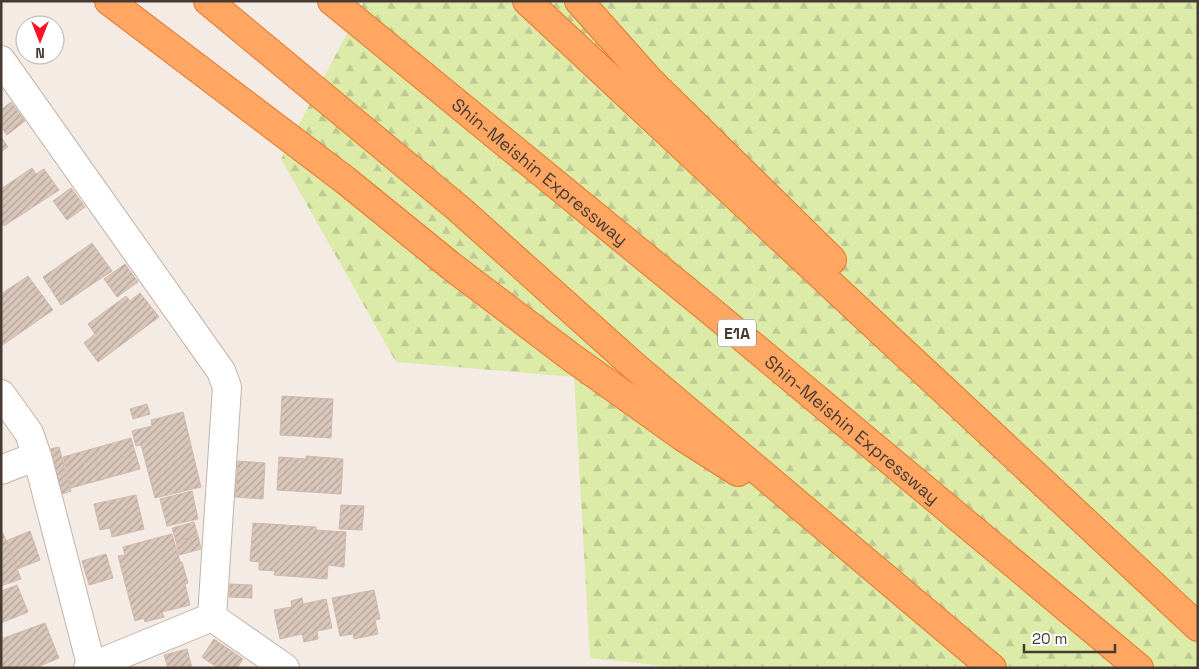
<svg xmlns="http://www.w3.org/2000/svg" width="1199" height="669" viewBox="0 0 1199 669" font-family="'Space Grotesk',sans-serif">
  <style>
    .forest { fill: url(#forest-firs) }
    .building { fill: url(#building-hatch); stroke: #d1b9ab }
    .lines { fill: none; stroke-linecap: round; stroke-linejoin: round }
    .minor-casing { stroke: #c2b3a9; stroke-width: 30 }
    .highway-casing { stroke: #e97528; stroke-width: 30 }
    .minor { stroke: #fff; stroke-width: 28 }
    .highway { stroke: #ffa663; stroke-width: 28 }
    .labels { text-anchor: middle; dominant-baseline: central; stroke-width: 4.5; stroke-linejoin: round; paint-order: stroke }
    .shield { fill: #fff; stroke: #7e7570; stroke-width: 1 }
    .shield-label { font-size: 16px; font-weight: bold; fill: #463a33 }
    .street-label { font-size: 18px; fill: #463a33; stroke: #fff }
  </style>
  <defs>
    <pattern id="forest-firs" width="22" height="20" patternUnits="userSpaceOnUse" patternTransform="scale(1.25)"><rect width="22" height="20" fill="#ddeba9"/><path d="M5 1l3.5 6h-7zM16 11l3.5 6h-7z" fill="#bfca92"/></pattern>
    <pattern id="building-hatch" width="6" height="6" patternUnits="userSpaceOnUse" patternTransform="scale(1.25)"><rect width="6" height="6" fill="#d9c6bb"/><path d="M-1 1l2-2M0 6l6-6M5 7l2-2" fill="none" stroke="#b2a299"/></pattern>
  </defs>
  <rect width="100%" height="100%" fill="#f3ebe4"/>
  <path class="forest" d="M364,1H1198V668H685L590,658L574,377L396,362L281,159Z"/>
  <g class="building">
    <path d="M11,102L25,121L7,135L1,127V110Z"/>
    <path d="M1,137L8,147L1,152Z"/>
    <path d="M32,168L36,174L44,169L59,190L4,226L1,223V189Z"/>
    <path d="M71,188L85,207L67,220L53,201Z"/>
    <path d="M92,243L112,271L61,305L43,277Z"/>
    <path d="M125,264L138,282L117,297L104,279Z"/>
    <path d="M28,276L53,310L1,346V294Z"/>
    <path d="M140,293L159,317L98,362L84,343L95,334L88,324L126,296L130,301Z"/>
    <path d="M282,396L333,399L331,438L280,435Z"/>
    <path d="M147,404L150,414L133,419L130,409Z"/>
    <path d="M183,412L201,487L155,498L141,445L136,446L132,431L152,426L151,420Z"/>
    <path d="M131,438L140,469L71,488L63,457Z"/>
    <path d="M59,447L71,491L62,494L50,449Z"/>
    <path d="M306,456L343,459L341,494L277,490L279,457L306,459Z"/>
    <path d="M238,461L265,463L263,499L235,497Z"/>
    <path d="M192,491L198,519L167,526L160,499Z"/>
    <path d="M136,495L144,529L112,537L110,528L100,530L94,504Z"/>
    <path d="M341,505L364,506L362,530L339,529Z"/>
    <path d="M194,522L198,536L176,541L172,528Z"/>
    <path d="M253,523L316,527V530L346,532L344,567L328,565L327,579L274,575L275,571L259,570V562L250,561Z"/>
    <path d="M30,531L40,560L17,569L6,541Z"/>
    <path d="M3,533L21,579L1,586V534Z"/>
    <path d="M172,534L180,562H182L188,583L185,584L190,605L162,612L164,617L145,622L144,618L135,621L118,556L125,555L123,547Z"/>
    <path d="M198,536L201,549L179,555L176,541Z"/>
    <path d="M106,554L113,578L89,585L82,561Z"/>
    <path d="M230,584L252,585V598L229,597Z"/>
    <path d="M17,585L28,612L1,623V591Z"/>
    <path d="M374,590L380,619L375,620L378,634L354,639L353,634L340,636L332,598Z"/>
    <path d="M302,598L303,604L326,599L332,628L317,631L318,639L304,642L302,634L280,639L274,610L292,607L291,601Z"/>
    <path d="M45,623L59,658L35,668H4L1,661V639Z"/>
    <path d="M214,639L243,659L237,668H218L202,657Z"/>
    <path d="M187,649L192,668H168L164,655Z"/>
  </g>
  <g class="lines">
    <defs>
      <g id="minor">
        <path d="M1,60L221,371L227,387L212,617"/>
        <path d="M1,394L29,433L37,456L92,668"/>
        <path d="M1,470L37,456"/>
        <path d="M212,617L285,668"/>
        <path d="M88,668L212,617"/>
      </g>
      <g id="highway">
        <path d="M109,1L345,180L451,266L571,357L683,437L738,472"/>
        <path d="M208,1L459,209L633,365L992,668"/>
        <path id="s1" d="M332,1L711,311L1139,668"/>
        <path d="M527,1L1198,627"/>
        <path d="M579,1L650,81L832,260"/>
      </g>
    </defs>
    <use href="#minor" class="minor-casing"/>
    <use href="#highway" class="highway-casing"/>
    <use href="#minor" class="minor"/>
    <use href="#highway" class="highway"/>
  </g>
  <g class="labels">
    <rect class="shield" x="718" y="319.5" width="38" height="27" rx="4"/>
    <g class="shield-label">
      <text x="737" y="333">E1A</text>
    </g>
    <g class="street-label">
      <text stroke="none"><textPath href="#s1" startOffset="269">Shin-Meishin Expressway</textPath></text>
      <text stroke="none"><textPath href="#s1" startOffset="674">Shin-Meishin Expressway</textPath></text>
    </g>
  </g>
  <rect width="1199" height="669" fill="none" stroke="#463a33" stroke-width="5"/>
  <g transform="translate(40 40) rotate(180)"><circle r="24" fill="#ffffff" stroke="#b5b0ad"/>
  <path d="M0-4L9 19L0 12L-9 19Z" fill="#ff0f23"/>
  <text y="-8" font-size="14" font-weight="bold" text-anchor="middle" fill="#463a33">N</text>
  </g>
  <path d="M1024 644v8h91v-8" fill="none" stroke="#463a33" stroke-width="2.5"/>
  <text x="1032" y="644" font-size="15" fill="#463a33" stroke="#ffffff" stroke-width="4" paint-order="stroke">20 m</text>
</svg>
